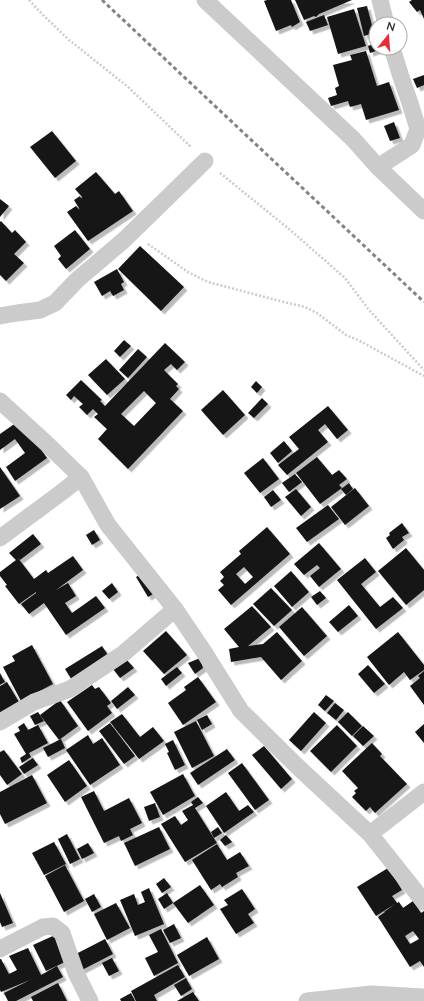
<svg xmlns="http://www.w3.org/2000/svg" width="424" height="1001" viewBox="0 0 424 1001" font-family="Lato,sans-serif">
  <style>
    .building { fill: #151515; fill-rule: evenodd; filter: url(#shadow) }
    .lines { fill: none; stroke-linecap: round; stroke-linejoin: round }
    .path { stroke: #cbcbcb; stroke-width: 2.5; stroke-dasharray: 2 2; stroke-linecap: butt }
    .street { stroke: #cbcbcb; stroke-width: 17 }
    .rail { stroke: #838383; stroke-width: 3; stroke-dasharray: 4 3; stroke-linecap: butt }
  </style>
  <defs>
    <filter id="shadow"><feDropShadow dx="3.5" dy="3.5" stdDeviation="0" flood-color="#0004"/></filter>
  </defs>
  <rect width="100%" height="100%" fill="#fff"/>
  <g class="building">
    <path d="M267,0H291L300,22L292,27L291,25L276,31L264,1Z"/>
    <path d="M295,0H352L319,14L316,17L314,16L304,20Z"/>
    <path d="M412,0H424V19L420,10L417,12L409,2Z"/>
    <path d="M367,6L374,33L364,36L357,8Z"/>
    <path d="M354,9L366,46L338,54L327,17Z"/>
    <path d="M324,15L328,25L310,31L306,22Z"/>
    <path d="M376,43V48H378L379,50L370,53L368,46Z"/>
    <path d="M366,51L377,86L389,82L399,110L366,120L361,104L350,107L348,101L331,106L328,98L337,95L335,88L339,86L333,65L352,60L350,55Z"/>
    <path d="M424,75V85L417,88L413,79Z"/>
    <path d="M394,122L400,138L390,141L384,126Z"/>
    <path d="M52,131L76,161L55,178L30,147Z"/>
    <path d="M96,172L115,194L119,191L133,211L88,241L67,212L76,206L80,210L74,200L80,196L81,198L82,197L75,189Z"/>
    <path d="M0,199L9,206L0,217Z"/>
    <path d="M1,221L12,233L15,230L26,242L14,254L24,263L6,281L0,275V222Z"/>
    <path d="M75,230L90,249L66,269L58,259L61,256L54,246Z"/>
    <path d="M140,246L184,287L161,311L118,269Z"/>
    <path d="M117,269L124,282L121,284L124,290L113,296L110,291L102,296L94,282Z"/>
    <path d="M124,340L131,346L120,357L114,351Z"/>
    <path d="M165,343L185,362L177,370L171,364L164,370L178,384L176,386L179,389L170,399L183,411L128,469L98,439L107,429L94,417L98,414L93,409L87,415L79,407L83,404L74,396L71,400L66,395L81,380L102,400L100,401L105,406ZM144,391L156,403L134,426L121,414Z"/>
    <path d="M138,349L147,357L128,378L119,370Z"/>
    <path d="M106,359L125,379L107,395L88,375Z"/>
    <path d="M256,381L262,387L257,393L251,387Z"/>
    <path d="M223,390L245,415L223,435L201,410Z"/>
    <path d="M262,398L268,404L254,418L248,413Z"/>
    <path d="M328,406L348,430L337,439L325,424L318,430L328,442L287,475L278,465L299,449L289,437Z"/>
    <path d="M20,420L47,458L15,481L6,467L25,453L15,439L0,450V434Z"/>
    <path d="M284,441L292,451L278,463L270,453Z"/>
    <path d="M317,457L332,475L339,470L347,479L339,485L342,488L320,504L296,473Z"/>
    <path d="M263,458L279,479L260,493L244,473Z"/>
    <path d="M0,467L20,496L0,509Z"/>
    <path d="M295,474L302,482L289,492L282,483Z"/>
    <path d="M349,483L353,489L346,495L341,489Z"/>
    <path d="M355,488L369,506L345,525L331,507Z"/>
    <path d="M296,489L311,507L301,516L285,497Z"/>
    <path d="M273,490L281,500L271,507L264,497Z"/>
    <path d="M328,505L339,519L307,542L296,528Z"/>
    <path d="M402,523L409,533L402,537L404,540L393,549L386,538L390,535L389,533Z"/>
    <path d="M267,527L290,554L231,605L218,590L224,585L220,581L224,577L220,572L241,554L239,551ZM244,567L253,577L245,584L236,574Z"/>
    <path d="M94,530L100,540L92,545L86,535Z"/>
    <path d="M33,534L41,544L20,560L18,558L34,579L46,570L48,573L73,556L83,570L56,590L68,583L76,596L65,603L72,613L96,596L105,608L66,635L44,603L29,614L21,604L36,593V592L19,604L5,586L7,585L0,576V572L16,560L9,553Z"/>
    <path d="M319,543L341,569L319,587L310,576L320,568L317,565L304,575L294,564Z"/>
    <path d="M406,548L424,570V590L406,605L378,571Z"/>
    <path d="M365,558L376,572L361,584L380,607L393,597L403,608L376,629L337,580Z"/>
    <path d="M291,571L309,592L292,607L274,586Z"/>
    <path d="M143,573L155,593L148,597L136,577Z"/>
    <path d="M112,583L118,592L109,599L102,591Z"/>
    <path d="M271,588L292,610L274,626L253,604Z"/>
    <path d="M320,591L326,598L317,605L311,597Z"/>
    <path d="M349,605L358,616L338,632L329,622Z"/>
    <path d="M252,606L271,627L248,646L263,644L277,632L302,661L281,680L261,657L231,662L229,649L239,647L224,629Z"/>
    <path d="M302,607L327,636L304,656L279,627Z"/>
    <path d="M166,631L187,655L164,674L143,651Z"/>
    <path d="M398,632L424,665V670L410,680L404,672L389,685L367,657Z"/>
    <path d="M32,645L53,684L21,701L3,667L15,661L12,656Z"/>
    <path d="M102,646L110,658L73,682L65,669Z"/>
    <path d="M200,658L203,668L195,674L188,663Z"/>
    <path d="M127,660L134,668L120,678L113,669Z"/>
    <path d="M368,665L385,684L374,693L358,674Z"/>
    <path d="M177,667L182,673L166,686L161,679Z"/>
    <path d="M424,671V705L410,686L420,678L418,676Z"/>
    <path d="M0,673L5,682L0,685Z"/>
    <path d="M198,677L216,702L183,725L168,703L186,690L184,687Z"/>
    <path d="M7,682L19,702L0,713V686Z"/>
    <path d="M92,685L95,689L99,687L111,703L107,706L112,713L88,731L67,702Z"/>
    <path d="M128,687L135,695L117,709L111,701Z"/>
    <path d="M326,695L334,701L325,711L318,705Z"/>
    <path d="M60,700L78,726L59,740L40,715Z"/>
    <path d="M335,703L344,710L336,720L327,713Z"/>
    <path d="M38,712L44,721L35,725L30,716Z"/>
    <path d="M314,712L326,723L301,751L289,740Z"/>
    <path d="M348,712L362,726L352,736L338,722Z"/>
    <path d="M122,714L140,737L153,727L164,741L139,759L110,722Z"/>
    <path d="M207,715L212,724L202,730L197,720Z"/>
    <path d="M196,721L214,756L192,768L174,732Z"/>
    <path d="M24,723L28,730L38,725L48,743L29,753L31,757L22,763L20,758L26,754L14,734L20,731L18,727Z"/>
    <path d="M110,723L135,756L124,764L99,731Z"/>
    <path d="M424,724V743L415,732Z"/>
    <path d="M337,725L357,746L331,772L310,751Z"/>
    <path d="M363,726L374,736L363,746L353,736Z"/>
    <path d="M88,735L93,744L102,738L120,765L90,785L66,750Z"/>
    <path d="M61,739L65,748L48,757L43,748Z"/>
    <path d="M173,740L185,765L175,770L167,753L169,752L165,744Z"/>
    <path d="M372,743L382,754L380,756L407,784L375,813L370,807L366,811L352,797L356,793L354,791L358,788L342,771Z"/>
    <path d="M264,746L292,779L281,789L252,755Z"/>
    <path d="M227,749L235,760L198,785L190,773Z"/>
    <path d="M4,750L22,774L7,785L0,775V752Z"/>
    <path d="M33,758L38,765L24,774L19,767Z"/>
    <path d="M69,760L87,786L65,802L47,775Z"/>
    <path d="M242,763L269,800L255,810L228,773Z"/>
    <path d="M183,774L195,796L163,815L150,792Z"/>
    <path d="M32,775L47,803L5,824L0,814V792Z"/>
    <path d="M94,791L104,811L129,798L142,823L130,829L133,835L121,841L119,836L104,843L81,797Z"/>
    <path d="M226,792L239,811L248,805L254,812L224,833L206,806Z"/>
    <path d="M198,797L203,803L195,808L217,843L185,862L161,824L175,816L181,825L188,820L182,811L193,805L191,802Z"/>
    <path d="M155,803L160,817L149,821L144,807Z"/>
    <path d="M159,827L170,849L135,866L124,843Z"/>
    <path d="M218,827L222,833L214,838L211,832Z"/>
    <path d="M67,834L80,859L70,864L58,839Z"/>
    <path d="M226,835L232,842L225,846L220,840Z"/>
    <path d="M54,842L66,864L44,875L32,853Z"/>
    <path d="M88,843L94,853L82,859L77,849Z"/>
    <path d="M217,844L227,860L240,852L249,866L236,873L238,877L222,887L220,884L211,890L192,860Z"/>
    <path d="M65,865L84,901L64,912L45,876Z"/>
    <path d="M388,868L402,890L392,896L397,903L399,902L403,908L413,901L421,913L424,911V967L420,961L410,967L378,917L385,912H384L395,904L376,916L357,887ZM413,931L419,939L410,944L405,936Z"/>
    <path d="M164,878L171,887L162,893L156,884Z"/>
    <path d="M200,885L214,905L188,923L173,903Z"/>
    <path d="M149,888L164,924L135,936L120,900L134,894L138,905L145,902L141,892Z"/>
    <path d="M242,889L255,909L248,914L254,923L236,934L220,909L228,905L224,900Z"/>
    <path d="M0,893L13,923L2,927L0,922Z"/>
    <path d="M167,893L173,903L164,909L158,899Z"/>
    <path d="M94,894L101,907L92,912L85,899Z"/>
    <path d="M116,903L130,928L107,940L94,914Z"/>
    <path d="M174,924L181,938L170,943L163,930Z"/>
    <path d="M161,929L178,963L154,976L145,958L158,952L149,935Z"/>
    <path d="M55,935L67,961L46,971L33,945Z"/>
    <path d="M207,937L219,959L189,976L177,955Z"/>
    <path d="M105,939L113,954L80,971L72,956Z"/>
    <path d="M28,948L41,975L57,966L63,977L16,1001H8L4,993L30,980L1,992L0,990V959H1L9,974L17,970L9,956Z"/>
    <path d="M112,958L119,971L109,976L102,963Z"/>
    <path d="M178,965L185,977L154,995L157,1001H136L131,991Z"/>
    <path d="M186,978L192,989L181,996L174,985Z"/>
    <path d="M58,983L67,1001H33L31,997Z"/>
    <path d="M193,992L199,1001H177Z"/>
    <path d="M131,993L135,1001H121L120,999Z"/>
  </g>
  <g class="lines">
    <g class="path">
      <path d="M29,0L42,14L69,40L127,86L191,147"/>
      <path d="M220,173L289,229L345,278L369,310L424,370"/>
      <path d="M148,244L188,272L208,282L280,301L305,307L317,313L346,335L358,340L424,376"/>
    </g>
    <g class="street">
      <path d="M205,0L353,139L378,167L424,211"/>
      <path d="M380,0L386,24"/>
      <path d="M378,167L412,145L418,129L410,103L401,77L392,48"/>
      <path d="M0,316L17,313L40,310L55,303L77,280L124,240L205,161"/>
      <path d="M0,401L46,443L81,477L108,525L175,609L204,652L241,711L298,767L370,834L424,902"/>
      <path d="M0,538L62,492L81,477"/>
      <path d="M0,722L34,702L70,689L124,653L175,609"/>
      <path d="M370,834L424,792"/>
      <path d="M0,949L43,927L53,926L62,933L76,973L90,1001"/>
      <path d="M307,1001L371,994L424,997"/>
    </g>
    <path class="rail" d="M102,0L424,302"/>
  </g>
  <g transform="translate(388 36) rotate(17)"><circle r="19" fill="#ffffff" stroke="#ababab"/>
  <path d="M0-3L7 15L0 10L-7 15Z" fill="#e92c37"/>
  <text y="-6" font-size="11" font-weight="bold" text-anchor="middle" fill="#2e2e2e">N</text>
  </g>
</svg>
